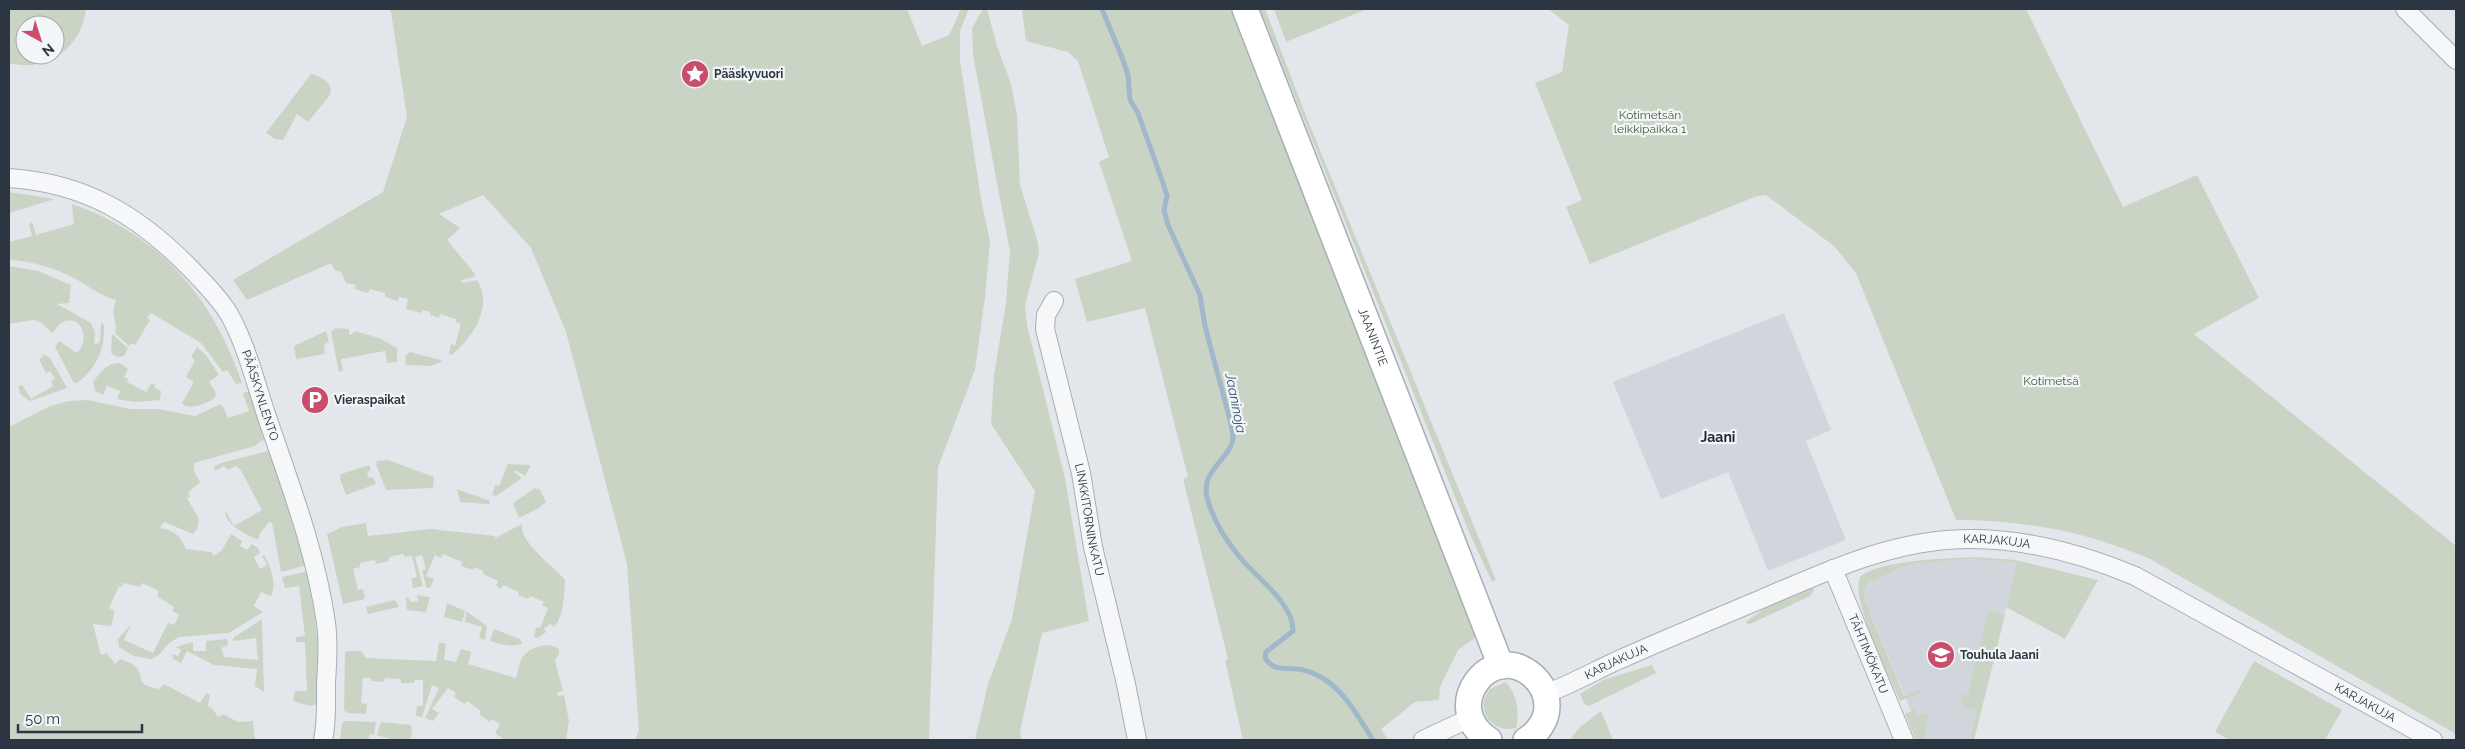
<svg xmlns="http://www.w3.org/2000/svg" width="2465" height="749" viewBox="0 0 2465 749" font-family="Raleway,sans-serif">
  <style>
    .built { fill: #d1d6dd }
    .green { fill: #cad4c5; fill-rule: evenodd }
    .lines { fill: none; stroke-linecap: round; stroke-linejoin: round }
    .stream { stroke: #a0b8c9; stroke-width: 5 }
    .street-casing { stroke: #a8aeb5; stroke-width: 20 }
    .secondary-casing { stroke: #a8aeb5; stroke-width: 28 }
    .street { stroke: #f6f7f9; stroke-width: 18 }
    .secondary { stroke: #fff; stroke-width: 25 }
    .labels { text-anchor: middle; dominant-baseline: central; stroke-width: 4.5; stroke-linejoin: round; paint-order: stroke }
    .poi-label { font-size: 12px; font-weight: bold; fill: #2c3642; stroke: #f3f6f8; text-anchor: start }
    .park-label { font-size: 12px; fill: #445e39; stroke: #f3f6f8 }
    .street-label { font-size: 12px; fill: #2c3642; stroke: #f3f6f8 }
    .water-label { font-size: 14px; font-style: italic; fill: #375975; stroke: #f3f6f8 }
    .neighbourhood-label { font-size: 14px; font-weight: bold; fill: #1e2733; stroke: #f3f6f8 }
  </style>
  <rect width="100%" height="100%" fill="#e3e7eb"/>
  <g class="built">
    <path d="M1784,313L1831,430L1806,441L1846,540L1768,571L1728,472L1661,499L1613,382Z"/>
    <path d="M1965,559L2017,562L1974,740H1923L1865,600L1864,592L1870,582L1911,564Z"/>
  </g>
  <g class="green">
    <path d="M9,9H86C82,47 47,73 9,63ZM25,25H55V55H25Z"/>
    <path d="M388,9H907L922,46L949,35L961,9H969L960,31V60L981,199L990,241L985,297L975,370L938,467L929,740H635L639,731L627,564L566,332L531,248L483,195L439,214L460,228L447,240L475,274L474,277L461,280L462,283L477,280C494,307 472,338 452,355L449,354L451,344L455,345L461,324L456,322V319L440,314L439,318L430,315V312L423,310L421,313L406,309L408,299L399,297L398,301L385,297V293L370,289L368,293L355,289L356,285L346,283L341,272L334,270L331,263L247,300L233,280L383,192L407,117L391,12Z"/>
    <path d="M983,9H987L997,46L1011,84L1017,115L1020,185L1037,239L1039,253L1025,305L1027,325L1065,478L1089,621L1042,633L1020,731L1021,740H975L988,684L1012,619L1035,491L991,424L994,375L1006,303L1010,252L973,55L972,28Z"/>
    <path d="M1022,9H1230L1469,612L1475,638L1458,650L1440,687L1439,700L1415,702L1381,729L1388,740H1243L1225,660L1228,659L1183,479L1188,477L1145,308L1087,322L1075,279L1132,261L1099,162L1109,157L1078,61L1068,52L1026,41Z"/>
    <path d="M1260,9H1265L1308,121L1496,580L1492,582L1469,532Z"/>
    <path d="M1274,9H1367L1286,42Z"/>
    <path d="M1548,9H2026L2123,207L2197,175L2259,298L2194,334L2456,546V734L2150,559C2087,532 2025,520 1956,520L1856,273L1834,246L1766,195L1757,196L1590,264L1566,207L1582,200L1535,83L1562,72L1569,25Z"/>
    <path d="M311,74C320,76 329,80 331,90L330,95L308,122L297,114L283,140L275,139L266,133Z"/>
    <path d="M9,192L55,199L9,213Z"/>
    <path d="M72,204C159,234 213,297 242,383L236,384L227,370L223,372L201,343L151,313L147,318L150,320L135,345L131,343L129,346L115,333L116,327L113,311L116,300C99,295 87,285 72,277C52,267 31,261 9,260V242L32,236L29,224L32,222L36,235L74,224Z"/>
    <path d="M9,266L38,271L71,285L69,303L57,304L91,323L95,333L94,343L97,344L100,342L101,323L104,324C105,349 97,368 77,383H74L55,347L59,341L77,353C90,341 83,314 63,322C57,324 57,329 52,333L42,323L34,320L9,324Z"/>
    <path d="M336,328L349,329V334L351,335L355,331L379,338L397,348V362L387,363L385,351L341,359L343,371L339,372L331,332Z"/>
    <path d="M326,331L329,342L324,344L325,354L296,359L294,346Z"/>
    <path d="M112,334L128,348L124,356L117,357L111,353Z"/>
    <path d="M197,347L206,355L219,375L209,382L216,393L215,398C205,404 197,408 185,406L182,403L194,382L186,377L195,360L191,357Z"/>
    <path d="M410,352L441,360L442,362L430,366L406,365L405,356Z"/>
    <path d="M42,354L50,358L67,388L30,401L20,394L18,386L22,385L31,399L53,386L51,381L55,379L50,371L46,373L39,359L43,357Z"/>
    <path d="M120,363L128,369L124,377L128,379L127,382L146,392L152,383L155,385L154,387L161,391L160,400L135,402L117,399L120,391L107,386L103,395L95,391L93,382C101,372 106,363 120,363Z"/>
    <path d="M245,392H250L267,439L261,441L255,446L194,463V471L200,482L188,493L190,497L187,498L199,519L197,529L193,534L164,522L160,528C175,531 180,535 186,549L211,552L214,556L222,550L231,534L242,541L240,546L247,550L252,544L259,549L260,553L254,557L260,569L267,565L262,556L264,555C271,566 277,584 271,596L261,592L254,606L263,612L229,633L179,637L169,643L159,655L151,659L134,656L119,647L118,639L131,624L124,640L153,653L168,623L174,625L179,615L172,611L174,607L157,596L159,591L142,583L140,587L124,583L121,587L119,586L109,608L115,611L111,626L93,624L101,655L107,653L115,664L120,659C125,661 132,663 135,666C148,680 131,683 159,689L164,684L200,703L206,693L210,695L208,706L212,708L218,717L223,714L238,722L253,721L255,740H9V427L50,406L69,401L88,400L130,409H158L195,416L220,404L224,408L228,418L249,411L243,394Z"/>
    <path d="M271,450L307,565L281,572L272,523L269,522L260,533L258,540C245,533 226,527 225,510L234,526L262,510L240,469L236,466L228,470L224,466L215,471L214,469L215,466L221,463Z"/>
    <path d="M388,460L434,477L433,488L386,490L376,464L377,461Z"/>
    <path d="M508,464L531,465L525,476L515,470L514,472L522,478L496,496L492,495L495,485L499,486Z"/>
    <path d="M369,465L371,470L367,472L369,478L373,477L376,484L346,495L340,479L341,474Z"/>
    <path d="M535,488L540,490L546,502L539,508L519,518L513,503Z"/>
    <path d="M457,489L490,501L489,504L460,502Z"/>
    <path d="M366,523L368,536L431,529L495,536V538L522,524C519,543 554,566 565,580C564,595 564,616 554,627L550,624L544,628L546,632L538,638L534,637L536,627L540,628L548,608L542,605L544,602L530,596L528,599L518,595L519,592L503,585L501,589L496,586L498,581L483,574L484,571L474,567L473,570L461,566L462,562L443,554L441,558L435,555L426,576L434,579L430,588L426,587L422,570L426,569L422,555L415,557L423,586L413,588L411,579L417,577L412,556L405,557L403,554L389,557V561L376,564L375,560L360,563V567L353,569L358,590L363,589L365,599L343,604L327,534L342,527Z"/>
    <path d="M1976,557L2016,560L2098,580L2065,639L2006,607L2017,562L1965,559L1911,564L1870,582L1865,589L1864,598L1904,696L1921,690L1922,692L1900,701C1889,675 1850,600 1860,577C1879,560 1950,558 1976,557Z"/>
    <path d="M309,571C316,616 320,658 319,703L310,706L293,701L295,691H307L305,642H296V637L305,636L299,586L285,588L282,577Z"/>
    <path d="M1813,586L1814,591L1810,596L1748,625L1746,622L1769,605Z"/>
    <path d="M417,595L430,597L426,612L407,610L406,598L408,597L411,602L418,601Z"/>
    <path d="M395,600L399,607L368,614L366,607Z"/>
    <path d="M447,603L465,611L462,622L444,617Z"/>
    <path d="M1988,610L2005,615L1974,740H1970L1977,711L1961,705L1964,694L1968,695Z"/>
    <path d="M466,611L487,626L485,640L479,638L482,627L465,622Z"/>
    <path d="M262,619L264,692L255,686L257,669L214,665L187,651L181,663L173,659L172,654L178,656L181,650L176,647L193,642V651H206V641L227,639L228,645L221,648L224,657L258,660L256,638L233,641V638Z"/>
    <path d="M494,629L520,639L522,644L509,646L492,642L490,640Z"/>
    <path d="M439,642L446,644L444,660L456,662L461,649L471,652L468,664L516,678C518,672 519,664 522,658C530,647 547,641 559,649V654L555,661L563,691L557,693L558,696L564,695L569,721L566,740H505L495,733L500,724L492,719L490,722L479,714L481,711L467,701L465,704L454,697L456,693L448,688L432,709L439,713L433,721L425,718L439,688L432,685L422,717L416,716L417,706H423V680H415L414,683H401V679L385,678L384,682L371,681V678H363L361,703L367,704L366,714L347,713L344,710L345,653L347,651H361L366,658L436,661Z"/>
    <path d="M2254,661L2342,710L2325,740H2230L2215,732Z"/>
    <path d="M1652,665L1656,673L1589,706L1584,704L1580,694L1603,680Z"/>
    <path d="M1506,682C1517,696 1520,711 1516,728C1492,734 1473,709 1490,689Z"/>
    <path d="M1915,709L1917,716L1929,713L1923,740H1916L1905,714Z"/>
    <path d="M1601,711L1613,740H1570L1579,728Z"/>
    <path d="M345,721L376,722L374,735L370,734L368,740H340L342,724Z"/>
    <path d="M381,722L411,725L412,732L410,740H394L377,735Z"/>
  </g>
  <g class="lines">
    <path class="stream" d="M1102,9L1123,60L1128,75L1130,100L1138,113L1163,183L1167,196L1164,210L1168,225L1200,295L1205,326L1231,424C1232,429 1233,435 1233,439C1230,460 1198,471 1208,501C1214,521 1225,539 1238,555C1254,576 1294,603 1293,631L1266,652L1265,658C1274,672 1285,667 1299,669C1310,671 1323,677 1331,684C1350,700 1360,720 1373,740"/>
    <defs>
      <g id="street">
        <path d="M2405,9L2456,60"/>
        <path id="s1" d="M9,178C85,183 138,215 190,268C203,282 219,297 229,314C247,346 256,385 268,420C291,487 316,553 326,623C329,643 327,664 326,684C326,703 327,722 323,740"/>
        <path id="s2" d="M1054,301L1046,315L1045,329L1081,473L1093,547L1126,684L1137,740"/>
        <path id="s3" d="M1833,569L1904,740"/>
        <path id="s4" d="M1545,694C1569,685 1591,673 1614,662C1663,640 1714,619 1764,598C1829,570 1894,540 1966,539C2024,538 2082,554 2135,576L2433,740"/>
        <path d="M1423,740L1470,718"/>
      </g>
      <g id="secondary">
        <path id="s5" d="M1245,9L1501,666"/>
        <path d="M1489,740C1439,707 1491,640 1532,675C1541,683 1547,694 1547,706C1547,720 1538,733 1526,740"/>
      </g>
    </defs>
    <use href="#street" class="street-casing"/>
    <use href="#secondary" class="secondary-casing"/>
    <use href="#street" class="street"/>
    <use href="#secondary" class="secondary"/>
  </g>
  <defs>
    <symbol id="sight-disc" viewBox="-11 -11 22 22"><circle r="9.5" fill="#c94e6d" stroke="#f3f6f8"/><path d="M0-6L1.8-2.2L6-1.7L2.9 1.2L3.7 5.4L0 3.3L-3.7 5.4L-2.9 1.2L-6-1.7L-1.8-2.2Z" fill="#fff"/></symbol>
    <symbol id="parking-disc" viewBox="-11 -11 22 22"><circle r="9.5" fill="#c94e6d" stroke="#f3f6f8"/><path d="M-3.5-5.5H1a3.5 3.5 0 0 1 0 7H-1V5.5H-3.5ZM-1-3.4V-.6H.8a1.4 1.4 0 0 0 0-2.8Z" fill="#fff"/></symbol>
    <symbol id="school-disc" viewBox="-11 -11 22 22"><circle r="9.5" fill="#c94e6d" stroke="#f3f6f8"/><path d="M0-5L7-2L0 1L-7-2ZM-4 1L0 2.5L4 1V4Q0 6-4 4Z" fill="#fff"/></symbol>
  </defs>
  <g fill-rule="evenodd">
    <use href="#sight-disc" x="679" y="58" width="32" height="32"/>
    <use href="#parking-disc" x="299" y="384" width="32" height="32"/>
    <use href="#school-disc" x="1925" y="639" width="32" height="32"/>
  </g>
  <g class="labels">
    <g class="poi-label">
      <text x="714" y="74">Pääskyvuori</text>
      <text x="334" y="400">Vieraspaikat</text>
      <text x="1960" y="655">Touhula Jaani</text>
    </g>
    <g class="park-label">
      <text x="1650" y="115">Kotimetsän<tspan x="1650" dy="14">leikkipaikka 1</tspan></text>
      <text x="2051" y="381">Kotimetsä</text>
    </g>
    <g class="street-label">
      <text stroke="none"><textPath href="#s5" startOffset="352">JAANINTIE</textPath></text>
      <text stroke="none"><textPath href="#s1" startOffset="355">PÄÄSKYNLENTO</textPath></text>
      <text stroke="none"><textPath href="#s2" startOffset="226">LINKKITORNINKATU</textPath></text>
      <text stroke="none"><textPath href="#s4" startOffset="482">KARJAKUJA</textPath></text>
      <text stroke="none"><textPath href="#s3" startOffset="92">TÄHTIMÖKATU</textPath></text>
      <text stroke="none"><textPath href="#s4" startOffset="78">KARJAKUJA</textPath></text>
      <text stroke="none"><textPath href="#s4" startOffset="888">KARJAKUJA</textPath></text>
    </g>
    <g class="water-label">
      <text transform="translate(1236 403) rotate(79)">Jaaninoja</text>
    </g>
    <g class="neighbourhood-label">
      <text x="1718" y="437">Jaani</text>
    </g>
  </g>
  <rect width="2465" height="749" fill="none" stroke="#2c3642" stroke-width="20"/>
  <g transform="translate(40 40) rotate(141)"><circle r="24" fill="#f3f6f8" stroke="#a3a9af"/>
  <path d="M0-4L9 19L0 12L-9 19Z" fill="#c94e6d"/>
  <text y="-8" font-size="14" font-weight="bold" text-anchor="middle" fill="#2c3642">N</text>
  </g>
  <path d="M18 724v8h124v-8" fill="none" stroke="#2c3642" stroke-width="2.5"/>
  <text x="25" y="724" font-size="15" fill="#2c3642" stroke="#f3f6f8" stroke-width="4" paint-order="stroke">50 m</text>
</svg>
